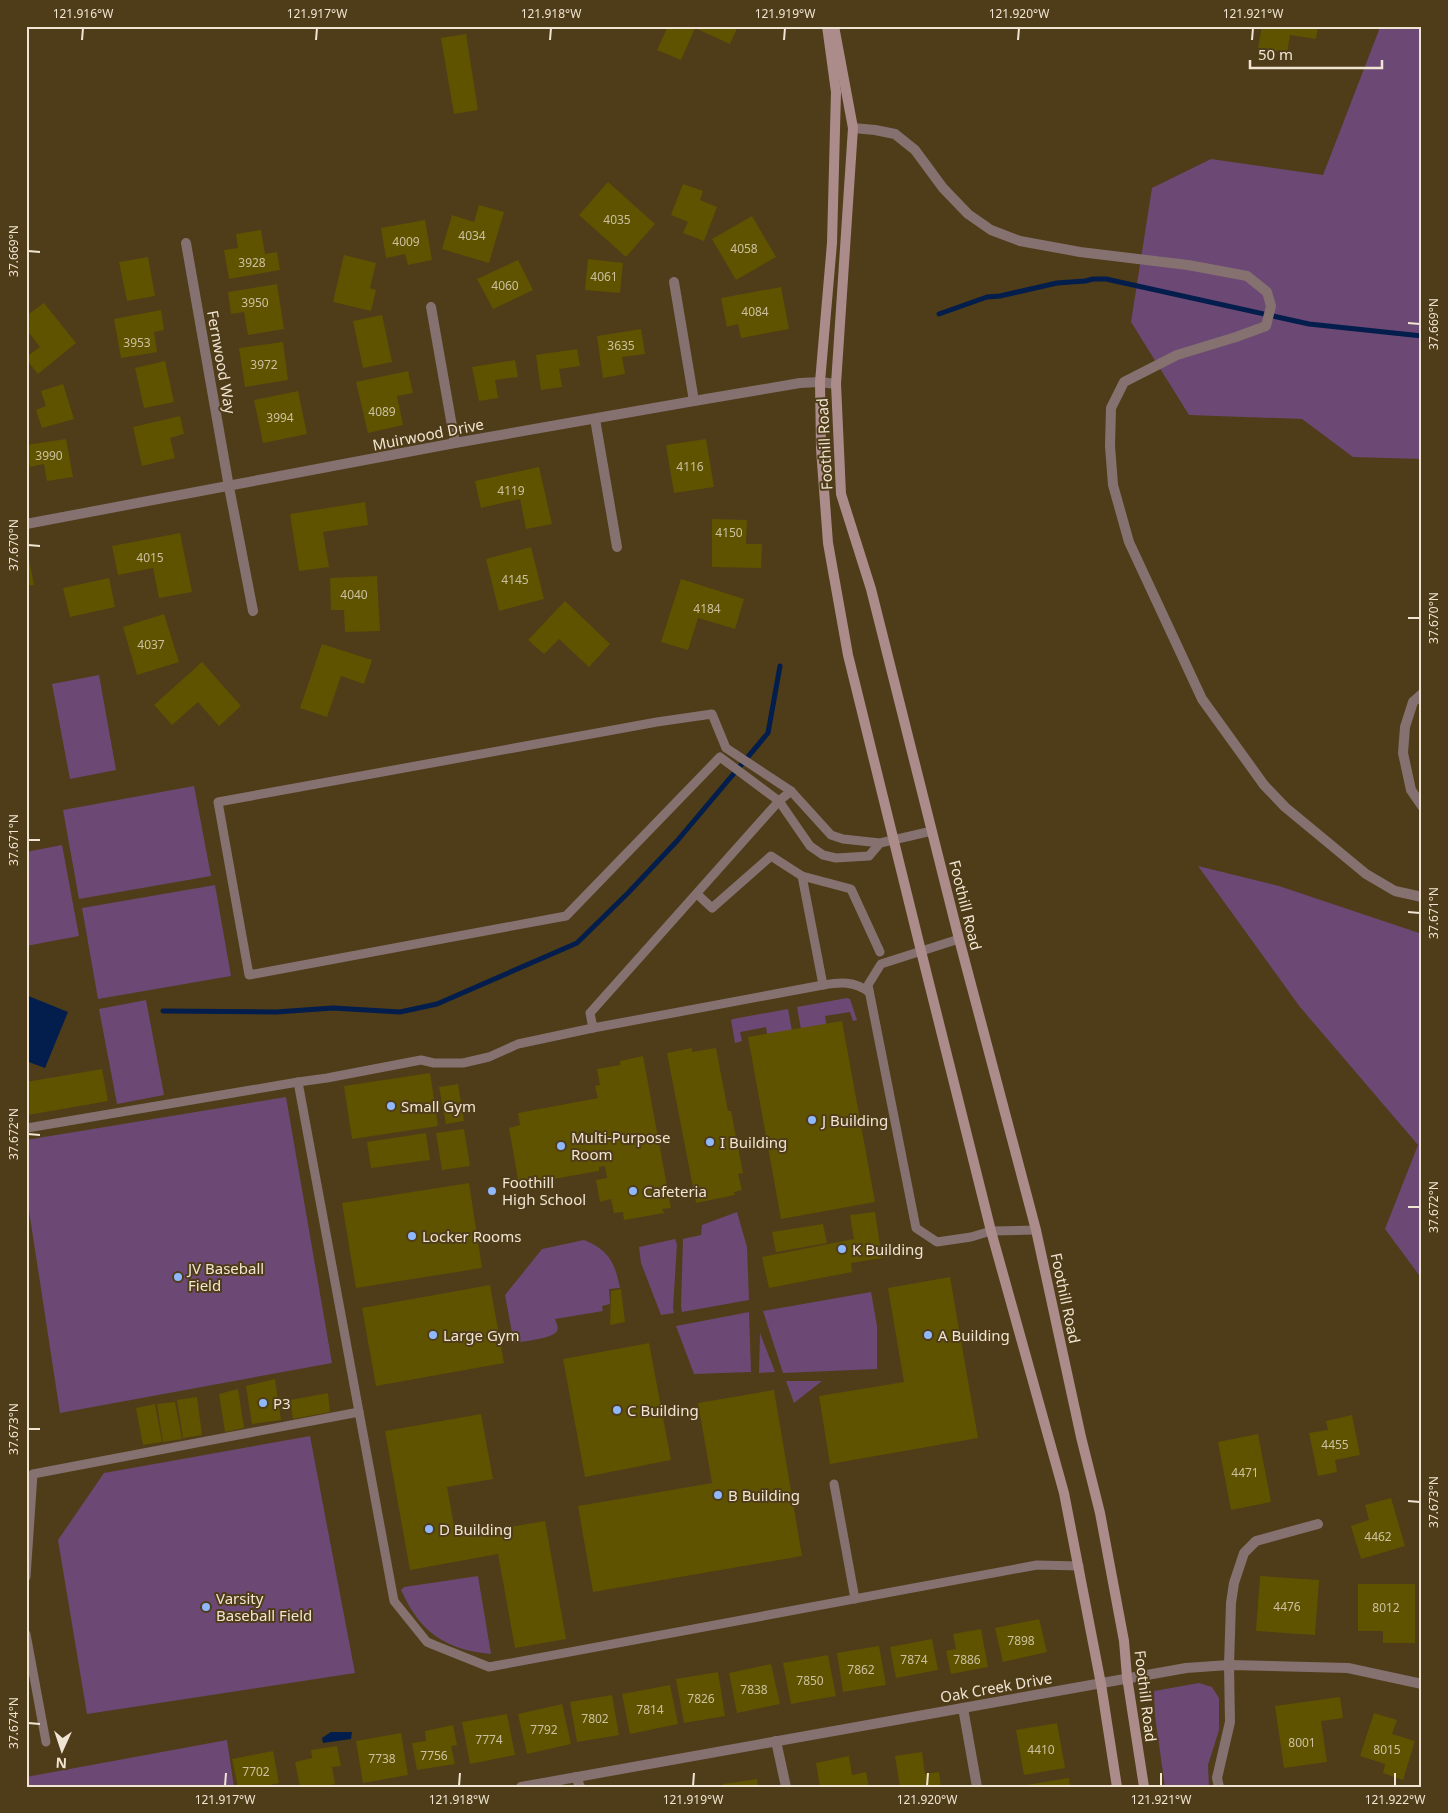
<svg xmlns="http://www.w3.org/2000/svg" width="1448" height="1813" viewBox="0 0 1448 1813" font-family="'Noto Sans',sans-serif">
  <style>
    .green { fill: #6c4874 }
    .water { fill: #031e4c }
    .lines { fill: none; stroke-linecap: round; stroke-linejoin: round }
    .stream { stroke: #031e4c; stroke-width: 5 }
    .building { fill: #5f5300 }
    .lane { stroke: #857170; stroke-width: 9 }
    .street { stroke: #857170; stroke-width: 10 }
    .secondary { stroke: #ab8c8b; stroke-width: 10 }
    .ticks { fill: none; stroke: #f0e5d2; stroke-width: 2 }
    .poi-dot { fill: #8fb8fd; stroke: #4f3c19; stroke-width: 2 }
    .labels { text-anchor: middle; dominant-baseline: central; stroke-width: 4; stroke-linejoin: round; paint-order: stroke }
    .number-label { font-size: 12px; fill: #ccc09e }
    .street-label { font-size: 15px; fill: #f0e5d2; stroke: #4f3c19 }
    .poi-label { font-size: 15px; fill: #f0e5d2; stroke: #4f3c19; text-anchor: start }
    .neatline { fill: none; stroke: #f0e5d2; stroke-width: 2 }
    .ticks-label { font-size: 12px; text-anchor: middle; fill: #f0e5d2 }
  </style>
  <rect width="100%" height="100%" fill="#4f3c19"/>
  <g class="green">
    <path d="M1378,26H1422V459L1353,457L1302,419L1189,415L1131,322L1152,188L1211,159L1323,175L1379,30Z"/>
    <path d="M99,675L116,770L70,779L52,684Z"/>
    <path d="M194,786L211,876L79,899L63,810Z"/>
    <path d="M62,845L79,936L26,946V852Z"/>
    <path d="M1198,866L1279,886L1422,934V1279L1385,1229L1418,1145L1300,1007Z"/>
    <path d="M215,885L231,976L98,999L82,908Z"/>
    <path d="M847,998L850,999L857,1020L853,1021L850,1012L825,1016L827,1029L802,1035L797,1007Z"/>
    <path d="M146,1000L164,1095L117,1104L99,1009Z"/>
    <path d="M788,1009L793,1037L768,1041L766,1027L740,1032L742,1041L735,1043L731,1020L733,1019Z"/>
    <path d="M286,1097L332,1363L60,1413L26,1191V1140Z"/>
    <path d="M737,1212L747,1247L749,1300L682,1312L681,1306L683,1239L701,1235L702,1225Z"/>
    <path d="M675,1239L677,1244L673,1308L674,1313L661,1315L641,1263L639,1247Z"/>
    <path d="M584,1240C609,1250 615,1263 620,1288L609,1289L610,1304L602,1306L603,1311L555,1319C556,1323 559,1327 557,1331C552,1339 524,1341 514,1343L505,1295L542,1249Z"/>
    <path d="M871,1292L877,1326V1369L783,1373L763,1311Z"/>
    <path d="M749,1312L751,1372L694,1374L676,1326Z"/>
    <path d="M760,1333L775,1372L759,1373Z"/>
    <path d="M786,1381H822L794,1403Z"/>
    <path d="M310,1436L355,1673L87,1714L58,1540L104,1473Z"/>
    <path d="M478,1576L491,1654C445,1650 420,1632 401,1590L404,1587Z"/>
    <path d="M1199,1683L1212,1687L1219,1698V1730L1208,1765L1209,1787H1165L1155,1716L1154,1691Z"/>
    <path d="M227,1740L234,1787H26V1777Z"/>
  </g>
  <g class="water">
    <path d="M26,995L68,1012L45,1068L26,1061Z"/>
    <path d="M331,1732H352L351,1739L323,1743L322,1738Z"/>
  </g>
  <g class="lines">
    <g class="stream">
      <path d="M939,314L987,297L1000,296L1057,283L1085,281L1093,279H1106L1309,324L1422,336"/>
      <path d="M163,1011L276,1012L333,1008L400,1012L437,1004L577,943L628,893L677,841L768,733L780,666"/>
    </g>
  </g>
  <g class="building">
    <path d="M668,26H738L730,44L695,28L681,60L657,50Z"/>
    <path d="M1262,26H1318L1316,39L1290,35L1287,53L1258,48Z"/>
    <path d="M466,34L478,110L454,114L441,38Z"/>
    <path d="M608,182L655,224L626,257L579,215Z"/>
    <path d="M683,184L703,191L700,200L717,207L704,241L683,233L688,222L671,215Z"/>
    <path d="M479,205L504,212L489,263L442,249L452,215L474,222Z"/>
    <path d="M752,216L776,257L736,280L712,239Z"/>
    <path d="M425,220L432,260L408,265L405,254L386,258L381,228Z"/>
    <path d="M261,230L265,254L277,252L280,270L229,279L224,250L238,248L236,234Z"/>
    <path d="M344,255L376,263L370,288L376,290L371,311L333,302Z"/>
    <path d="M148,257L155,296L127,301L119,262Z"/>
    <path d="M588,259L623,263L620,293L585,290Z"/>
    <path d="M518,260L533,290L493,309L477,279Z"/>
    <path d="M277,284L284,329L248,335L244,312L231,314L228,292Z"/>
    <path d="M781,287L789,329L741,338L738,324L727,327L721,298Z"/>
    <path d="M44,303L76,343L38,374L26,359V357L40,347L26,329V316Z"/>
    <path d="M161,310L164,330L154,332L157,352L121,358L114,319Z"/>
    <path d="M382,315L392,362L363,368L353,321Z"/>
    <path d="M641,329L645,354L622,357L625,374L603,378L597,336Z"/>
    <path d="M283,342L288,380L245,387L239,348Z"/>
    <path d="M577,349L580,366L559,369L562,387L541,390L536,355Z"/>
    <path d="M515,360L518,377L495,380L498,398L479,401L472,367Z"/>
    <path d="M165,361L174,402L144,408L135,368Z"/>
    <path d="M408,371L413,393L397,396L403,425L368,433L356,382Z"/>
    <path d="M63,384L74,419L42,428L36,410L46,406L41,391Z"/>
    <path d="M298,391L307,434L263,443L254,400Z"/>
    <path d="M180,416L184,434L170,438L175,458L142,466L133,427Z"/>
    <path d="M66,439L73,477L47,481L44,464L30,467L26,445Z"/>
    <path d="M706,439L714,487L674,493L666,445Z"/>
    <path d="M539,467L552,524L526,529L520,499L481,508L475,481Z"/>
    <path d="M365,502L368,525L323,532L329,567L299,571L290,514Z"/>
    <path d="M712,519L747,520L746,544H762L761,568L712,567Z"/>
    <path d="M180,533L192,592L159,598L153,568L118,575L112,546Z"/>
    <path d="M531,547L544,599L499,611L486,559Z"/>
    <path d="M29,559L34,585L26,586V560Z"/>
    <path d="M377,576L380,631L345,632L344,610H331L330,578Z"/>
    <path d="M109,578L115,607L70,617L63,588Z"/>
    <path d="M681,579L744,599L735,629L698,618L688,650L661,642Z"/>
    <path d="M565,601L610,644L589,667L559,639L544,654L528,640Z"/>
    <path d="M164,614L179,662L137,675L123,627Z"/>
    <path d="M322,644L372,660L364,684L341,676L327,717L300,708Z"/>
    <path d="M202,662L241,706L219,726L198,702L172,725L154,705Z"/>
    <path d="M842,1021L875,1202L781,1219L748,1037Z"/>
    <path d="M692,1048V1052L716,1048L728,1111H731L743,1173L738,1174L742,1190L734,1192L735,1195L696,1203L667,1053Z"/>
    <path d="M643,1056L671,1208L662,1209L664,1213L624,1220L623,1212L614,1213L611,1199L600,1202L596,1180L607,1178L605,1166L599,1167V1171L519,1185L509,1128L520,1125L518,1113L598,1098L595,1086L600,1085L597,1069L620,1065V1061Z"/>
    <path d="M102,1069L108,1101L28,1115L26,1103V1082Z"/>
    <path d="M430,1073L438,1126L352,1139L344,1086Z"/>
    <path d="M458,1084L464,1121L446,1124L439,1087Z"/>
    <path d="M464,1129L470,1166L442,1170L436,1133Z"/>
    <path d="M426,1133L430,1160L371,1168L367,1142Z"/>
    <path d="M469,1183L482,1268L356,1288L342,1203Z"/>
    <path d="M875,1212L882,1258L851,1263L852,1272L769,1288L762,1257L854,1239L850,1215Z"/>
    <path d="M823,1224L827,1243L776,1252L772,1232Z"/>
    <path d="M950,1277L978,1438L830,1464L819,1396L904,1382L888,1288Z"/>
    <path d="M490,1285L504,1363L376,1386L362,1308Z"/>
    <path d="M621,1289L625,1322L610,1325L611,1291Z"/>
    <path d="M649,1343L671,1460L585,1477L563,1359Z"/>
    <path d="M275,1379L281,1420L252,1424L246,1386Z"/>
    <path d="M238,1389L244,1428L225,1432L219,1394Z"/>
    <path d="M774,1390L802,1556L593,1592L578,1506L712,1483L698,1403Z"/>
    <path d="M328,1393L330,1412L293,1419L290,1400Z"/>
    <path d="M197,1397L202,1435L183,1438L177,1400Z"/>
    <path d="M175,1402L182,1439L163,1442L157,1404Z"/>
    <path d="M155,1404L162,1442L143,1445L136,1408Z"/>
    <path d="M481,1414L493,1479L447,1487L456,1536L545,1521L566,1639L515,1648L498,1554L410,1570L385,1431Z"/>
    <path d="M1352,1415L1360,1455L1335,1460L1337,1472L1318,1476L1309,1433L1328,1430L1326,1421Z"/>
    <path d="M1258,1434L1271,1502L1231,1510L1218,1442Z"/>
    <path d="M1391,1498L1405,1546L1361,1559L1351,1526L1369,1520L1365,1505Z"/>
    <path d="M1260,1576L1319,1580L1315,1635L1256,1631Z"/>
    <path d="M1358,1584H1415V1643H1383V1631H1358Z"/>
    <path d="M1039,1619L1047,1652L1003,1662L995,1628Z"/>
    <path d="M981,1629L988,1667L951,1674L946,1651L956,1649L953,1634Z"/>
    <path d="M932,1639L938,1670L896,1678L890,1647Z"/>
    <path d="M879,1646L886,1685L843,1692L837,1653Z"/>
    <path d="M828,1655L836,1696L791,1704L783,1663Z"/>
    <path d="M771,1664L780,1704L737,1713L729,1673Z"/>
    <path d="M718,1672L725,1716L684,1723L676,1679Z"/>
    <path d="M670,1685L678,1724L630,1734L622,1694Z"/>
    <path d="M612,1695L619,1735L577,1742L570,1702Z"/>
    <path d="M1340,1697L1343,1718L1321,1721L1327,1762L1284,1768L1275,1706Z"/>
    <path d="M562,1704L571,1744L527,1754L518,1714Z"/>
    <path d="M1374,1713L1397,1720L1392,1734L1415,1741L1403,1780L1383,1773L1385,1764L1360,1756Z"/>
    <path d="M507,1714L515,1755L470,1764L462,1722Z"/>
    <path d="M1057,1723L1065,1768L1024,1775L1016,1730Z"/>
    <path d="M453,1725L457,1745L451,1746L455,1764L417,1770L412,1743L426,1741L425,1731Z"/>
    <path d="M401,1733L408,1775L363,1783L356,1741Z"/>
    <path d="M337,1746L341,1766L332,1767L335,1784L319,1787H300L295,1762L312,1758L311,1750Z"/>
    <path d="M273,1751L279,1783L261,1787H238L232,1759Z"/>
    <path d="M922,1752L925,1774L939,1772L941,1787H900L895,1756Z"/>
    <path d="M849,1756L852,1775L866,1772L869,1787H820L816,1763Z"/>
    <path d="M1069,1778L1070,1787H1027V1785Z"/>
    <path d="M757,1779L758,1787H724L723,1784Z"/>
  </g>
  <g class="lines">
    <g class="lane">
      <path d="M791,791L779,801L590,1013L593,1028L823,985L802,876"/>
      <path d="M880,843L869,856L836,858L823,855L810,846L779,801L720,757L566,916L249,975L218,802L657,722L712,714L726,748L791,791L831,835L843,839L880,843L932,831"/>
      <path d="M697,894L712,908L771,856L802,876L851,889L880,952"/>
      <path d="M959,939L881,964L868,985L916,1228L937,1242L971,1237L991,1231L1036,1230"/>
      <path d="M823,985C841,982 854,981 869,992"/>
      <path d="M298,1082L327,1078L421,1060L434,1063H463L489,1057L518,1044L593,1028"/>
      <path d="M27,1128L298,1082L394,1601L427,1642L434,1645L489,1667L1037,1565L1079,1566"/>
      <path d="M834,1484L855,1599"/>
      <path d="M26,1577L33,1474L359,1412"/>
      <path d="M26,1634L46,1742"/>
    </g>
    <g class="street">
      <path d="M853,128L875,130L895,134L915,150L943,188L968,214L991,230L1020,241L1080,252L1188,265L1247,276L1267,292L1271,306L1266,326L1236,337L1177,355L1124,382L1111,408L1110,446L1113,485L1129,542L1202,699L1264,785L1285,807L1366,874L1395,891L1422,897"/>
      <path d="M186,243L229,487L253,611"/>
      <path d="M674,282L694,401"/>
      <path d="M431,307L455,443"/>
      <path d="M595,419L617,547"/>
      <path d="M26,524L455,443L694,401L800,383L820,382L836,384"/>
      <path d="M1422,694L1413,702L1405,727L1403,753L1411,790L1422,806"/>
      <path d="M963,1708L977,1787"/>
      <path d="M776,1741L786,1787"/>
      <path d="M576,1777L580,1787"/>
      <path d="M521,1787L1186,1668L1229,1665L1348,1668L1422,1684"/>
      <path d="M1219,1787L1217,1778L1230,1722L1229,1665L1231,1603L1234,1583L1244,1553L1256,1541L1318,1524"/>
    </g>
    <g class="secondary">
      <path d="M827,26L836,92L832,243L820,382L821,449L828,543L848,655L921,951L991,1231L1064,1493L1101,1684L1117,1787"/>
      <path d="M834,26L853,128L836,384L841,494L871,589L959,939L1036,1230L1081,1437L1100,1513L1124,1641L1127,1677L1144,1787"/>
    </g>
  </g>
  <path class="ticks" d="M82,40L83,28M316,40L317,28M550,40L551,28M784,40L785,28M1018,40L1019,28M1252,40L1253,28M28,251L40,252M1408,323L1420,324M28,545L40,546M1408,618H1420M28,840H40M1408,912L1420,913M28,1134L40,1135M1408,1207H1420M28,1429H40M1408,1501L1420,1502M28,1723L40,1724M225,1786L226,1773M459,1786L460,1773M693,1786L694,1773M927,1786L928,1773M1161,1786V1773M1395,1786V1773"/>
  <g class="poi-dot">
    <circle cx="391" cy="1106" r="5"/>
    <circle cx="812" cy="1120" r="5"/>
    <circle cx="710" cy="1142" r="5"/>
    <circle cx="561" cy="1146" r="5"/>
    <circle cx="492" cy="1191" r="5"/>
    <circle cx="633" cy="1191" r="5"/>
    <circle cx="412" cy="1236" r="5"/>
    <circle cx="842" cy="1249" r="5"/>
    <circle cx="178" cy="1277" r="5"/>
    <circle cx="433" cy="1335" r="5"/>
    <circle cx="928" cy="1335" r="5"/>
    <circle cx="263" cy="1403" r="5"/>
    <circle cx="617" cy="1410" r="5"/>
    <circle cx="718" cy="1495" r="5"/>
    <circle cx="429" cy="1529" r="5"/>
    <circle cx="206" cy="1607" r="5"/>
  </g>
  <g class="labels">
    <g class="number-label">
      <text x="617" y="219">4035</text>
      <text x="472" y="235">4034</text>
      <text x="406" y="241">4009</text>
      <text x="744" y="248">4058</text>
      <text x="252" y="262">3928</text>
      <text x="604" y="276">4061</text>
      <text x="505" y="285">4060</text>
      <text x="255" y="302">3950</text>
      <text x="755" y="311">4084</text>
      <text x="137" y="342">3953</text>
      <text x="621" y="345">3635</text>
      <text x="264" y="364">3972</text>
      <text x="382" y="411">4089</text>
      <text x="280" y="417">3994</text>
      <text x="49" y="455">3990</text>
      <text x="690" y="466">4116</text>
      <text x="511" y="490">4119</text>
      <text x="729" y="532">4150</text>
      <text x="150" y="557">4015</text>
      <text x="515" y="579">4145</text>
      <text x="354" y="594">4040</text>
      <text x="707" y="608">4184</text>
      <text x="151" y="644">4037</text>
      <text x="1335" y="1444">4455</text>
      <text x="1245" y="1472">4471</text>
      <text x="1378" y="1536">4462</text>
      <text x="1287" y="1606">4476</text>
      <text x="1386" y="1607">8012</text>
      <text x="1021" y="1640">7898</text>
      <text x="914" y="1659">7874</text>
      <text x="967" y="1659">7886</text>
      <text x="861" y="1669">7862</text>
      <text x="810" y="1680">7850</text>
      <text x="754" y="1689">7838</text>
      <text x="701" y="1698">7826</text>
      <text x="650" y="1709">7814</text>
      <text x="595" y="1718">7802</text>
      <text x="544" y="1729">7792</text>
      <text x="489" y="1739">7774</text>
      <text x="1302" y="1742">8001</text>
      <text x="1041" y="1749">4410</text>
      <text x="1387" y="1749">8015</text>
      <text x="434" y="1755">7756</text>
      <text x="382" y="1758">7738</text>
      <text x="256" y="1771">7702</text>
    </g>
    <g class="street-label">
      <text transform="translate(222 362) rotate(80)">Fernwood Way</text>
      <text transform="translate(428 434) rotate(-11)">Muirwood Drive</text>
      <text transform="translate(824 444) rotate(-93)">Foothill Road</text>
      <text transform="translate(966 905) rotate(76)">Foothill Road</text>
      <text transform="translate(1066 1298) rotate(78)">Foothill Road</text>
      <text transform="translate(996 1687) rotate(-10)">Oak Creek Drive</text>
      <text transform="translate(1146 1696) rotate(83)">Foothill Road</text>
    </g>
    <g class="poi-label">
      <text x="401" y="1106">Small Gym</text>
      <text x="822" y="1120">J Building</text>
      <text x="571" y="1137">Multi-Purpose<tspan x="571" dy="17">Room</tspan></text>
      <text x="720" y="1142">I Building</text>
      <text x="502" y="1182">Foothill<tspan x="502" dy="17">High School</tspan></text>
      <text x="643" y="1191">Cafeteria</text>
      <text x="422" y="1236">Locker Rooms</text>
      <text x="852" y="1249">K Building</text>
      <text x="188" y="1268">JV Baseball<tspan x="188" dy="17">Field</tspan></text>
      <text x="443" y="1335">Large Gym</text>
      <text x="938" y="1335">A Building</text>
      <text x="273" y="1403">P3</text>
      <text x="627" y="1410">C Building</text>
      <text x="728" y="1495">B Building</text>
      <text x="439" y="1529">D Building</text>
      <text x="216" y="1598">Varsity<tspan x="216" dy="17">Baseball Field</tspan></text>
    </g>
  </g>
  <rect width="1448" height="1813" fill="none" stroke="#4f3c19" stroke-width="55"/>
  <g transform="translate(62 1750) rotate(183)" stroke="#4f3c19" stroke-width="4" paint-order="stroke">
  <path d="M0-4L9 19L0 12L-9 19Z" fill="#f0e5d2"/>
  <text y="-8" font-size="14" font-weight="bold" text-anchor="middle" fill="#f0e5d2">N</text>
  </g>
  <path d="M1250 60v8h132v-8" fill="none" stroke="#f0e5d2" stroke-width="2.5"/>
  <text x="1258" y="60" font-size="15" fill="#f0e5d2" stroke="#4f3c19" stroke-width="4" paint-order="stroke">50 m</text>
  <rect x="28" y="28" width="1392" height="1758" class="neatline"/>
  <g class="ticks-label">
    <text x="83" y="18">121.916°W</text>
    <text x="317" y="18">121.917°W</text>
    <text x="551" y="18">121.918°W</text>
    <text x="785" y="18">121.919°W</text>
    <text x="1019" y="18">121.920°W</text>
    <text x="1253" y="18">121.921°W</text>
    <text transform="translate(14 251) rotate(-90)" y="4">37.669°N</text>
    <text transform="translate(1434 324) rotate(-90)" y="4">37.669°N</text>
    <text transform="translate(14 545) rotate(-90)" y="4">37.670°N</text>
    <text transform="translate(1434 618) rotate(-90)" y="4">37.670°N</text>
    <text transform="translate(14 840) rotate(-90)" y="4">37.671°N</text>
    <text transform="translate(1434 913) rotate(-90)" y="4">37.671°N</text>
    <text transform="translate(14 1134) rotate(-90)" y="4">37.672°N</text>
    <text transform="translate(1434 1207) rotate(-90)" y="4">37.672°N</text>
    <text transform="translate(14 1429) rotate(-90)" y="4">37.673°N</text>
    <text transform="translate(1434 1502) rotate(-90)" y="4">37.673°N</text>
    <text transform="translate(14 1723) rotate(-90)" y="4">37.674°N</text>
    <text x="225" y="1804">121.917°W</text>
    <text x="459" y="1804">121.918°W</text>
    <text x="693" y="1804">121.919°W</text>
    <text x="927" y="1804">121.920°W</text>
    <text x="1161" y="1804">121.921°W</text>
    <text x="1395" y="1804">121.922°W</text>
  </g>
</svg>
